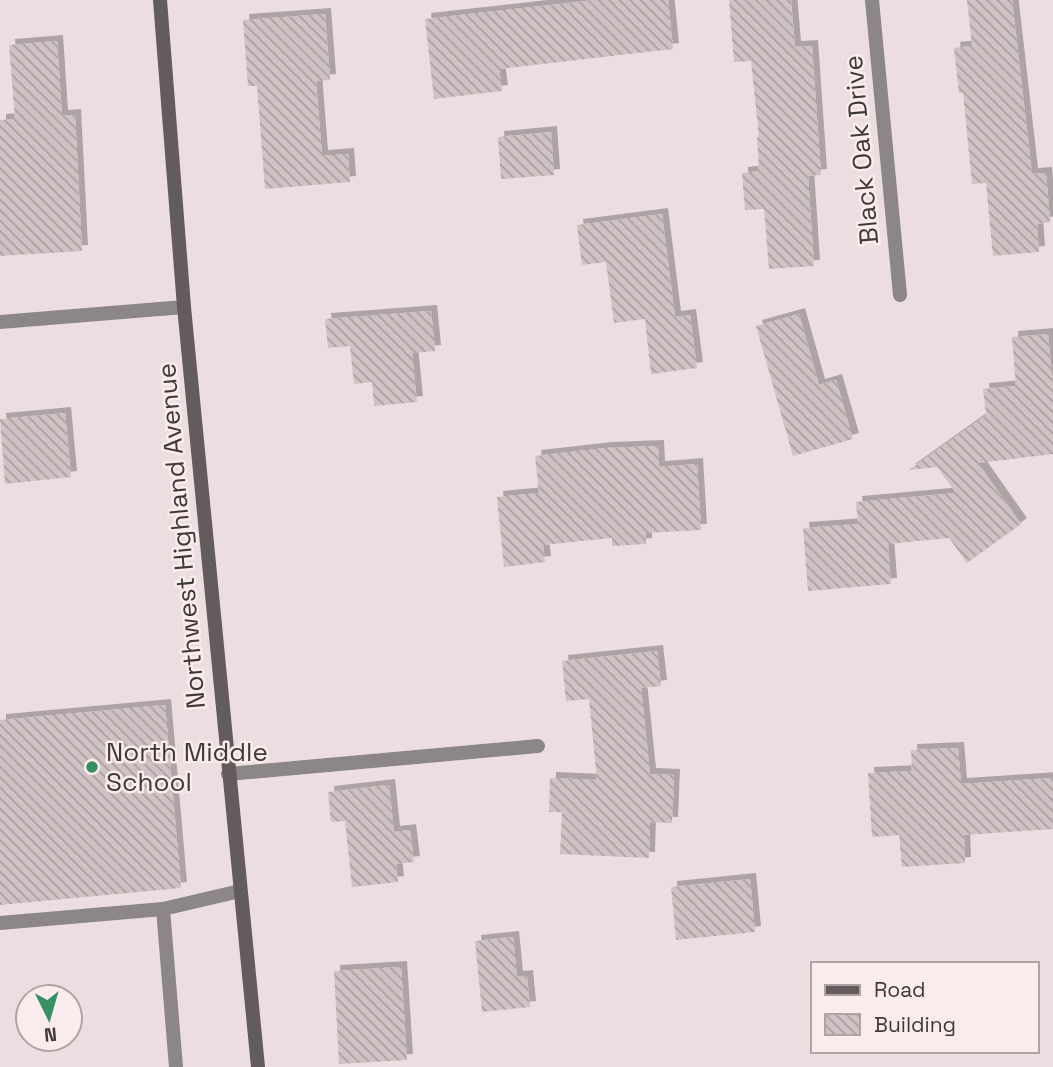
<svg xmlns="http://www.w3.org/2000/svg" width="1053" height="1067" viewBox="0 0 1053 1067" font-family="'Space Grotesk',sans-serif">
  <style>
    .building { fill: url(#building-back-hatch); filter: url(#shadow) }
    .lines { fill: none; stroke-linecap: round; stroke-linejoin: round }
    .service { stroke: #8c8687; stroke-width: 14 }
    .minor { stroke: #8c8687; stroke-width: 14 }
    .secondary { stroke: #635b5c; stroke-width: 14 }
    .poi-dot { fill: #378f63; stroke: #faebed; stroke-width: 2.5 }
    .labels { text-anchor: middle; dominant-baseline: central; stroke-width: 5; stroke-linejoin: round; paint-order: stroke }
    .street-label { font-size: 26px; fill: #3f3a3a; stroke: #faebed }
    .poi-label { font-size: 26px; fill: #3f3a3a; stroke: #faebed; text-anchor: start }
  </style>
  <defs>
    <pattern id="building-back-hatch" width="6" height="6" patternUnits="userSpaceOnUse" patternTransform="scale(1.75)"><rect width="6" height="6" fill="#d0c2c4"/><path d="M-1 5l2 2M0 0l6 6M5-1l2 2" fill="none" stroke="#aa9fa0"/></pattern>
    <filter id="shadow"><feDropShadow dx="6" dy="-6" stdDeviation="0" flood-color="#0004"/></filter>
  </defs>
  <rect width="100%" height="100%" fill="#ecdee0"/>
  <g class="building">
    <path d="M595,0H668L673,49L499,69L502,91L434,99L425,19Z"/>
    <path d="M729,0H791L795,47L812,46L821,175L808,176L814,266L769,269L764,209L745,210L742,173L759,171L757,137H759L751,61L734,62Z"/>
    <path d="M967,0H1012L1032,174L1046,173L1050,222L1037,224L1039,252L993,256L986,183L972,184L963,93H959L954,48L972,46Z"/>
    <path d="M325,14L330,80L316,81L322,156L348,154L350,182L265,189L257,86H248L243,20Z"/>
    <path d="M57,41L62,116L75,115L82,251L0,256V120L15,119L9,45Z"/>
    <path d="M551,132L554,175L501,179L498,137Z"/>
    <path d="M662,214L675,317L690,315L697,368L651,374L645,319L614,323L606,262L582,265L577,225Z"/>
    <path d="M431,311L435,351L412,353L417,402L374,406L372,382L354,384L350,346L328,348L325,319Z"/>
    <path d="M799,314L819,385L836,380L853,439L793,456L756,326Z"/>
    <path d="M1048,334L1053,384V454L978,463L1021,524L967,563L949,538L888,544L891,584L808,591L803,528L858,524L856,502L956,493L937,467L909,470L986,415L983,389L1016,386L1012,337Z"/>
    <path d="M65,413L71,477L5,484L0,419Z"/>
    <path d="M658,446L659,467L697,464L701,530L646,533V544L612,546V538L543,545L545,562L504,567L497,497L539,493L535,456L606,448Z"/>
    <path d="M657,651L661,686L641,688L650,774L674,775L672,823L650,822L649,858L560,854L562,812H549L550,778L597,780L589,699L566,701L562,661Z"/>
    <path d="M165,705L181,888L0,905V720Z"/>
    <path d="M958,748L961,784L1053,778V829L964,835L965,863L902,867L899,835L872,837L868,773L912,771L911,750Z"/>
    <path d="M389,785L394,832L410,830L414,862L396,864L398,882L352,887L345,821L331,822L328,792Z"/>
    <path d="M750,879L755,932L676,940L671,887Z"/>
    <path d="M513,937L517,977L527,976L530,1007L482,1012L475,941Z"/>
    <path d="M401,967L407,1060L339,1064L334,971Z"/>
  </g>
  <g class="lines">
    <g class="service">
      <path d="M228,774L538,746"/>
      <path d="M0,923L163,909"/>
      <path d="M176,1067L163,909L240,891"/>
    </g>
    <g class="minor">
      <path d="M872,0L900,295"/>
      <path d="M0,322L184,307"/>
    </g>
    <path class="secondary" d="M160,0L184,307L258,1067"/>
  </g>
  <circle class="poi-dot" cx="92" cy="767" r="7"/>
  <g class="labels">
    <g class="street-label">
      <text transform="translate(861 150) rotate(-95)">Black Oak Drive</text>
      <text transform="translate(181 536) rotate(-95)">Northwest Highland Avenue</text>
    </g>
    <g class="poi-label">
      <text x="106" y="752">North Middle<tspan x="106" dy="30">School</tspan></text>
    </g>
  </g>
  <rect x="811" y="962" width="228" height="91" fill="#faebed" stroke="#afa4a5" stroke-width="2"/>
  <rect x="825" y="985" width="35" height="10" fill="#635b5c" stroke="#afa4a5" stroke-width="2"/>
  <text x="874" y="997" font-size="21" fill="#3f3a3a">Road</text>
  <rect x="825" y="1014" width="35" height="21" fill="url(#building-back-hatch)" stroke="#afa4a5" stroke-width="2"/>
  <text x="874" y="1032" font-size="21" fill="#3f3a3a">Building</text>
  <g transform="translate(49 1018) rotate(175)"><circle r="33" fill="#faebed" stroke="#afa4a5" stroke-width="2"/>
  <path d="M0-5L12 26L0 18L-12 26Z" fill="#378f63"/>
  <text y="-10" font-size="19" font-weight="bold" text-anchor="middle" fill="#3f3a3a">N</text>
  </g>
</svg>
